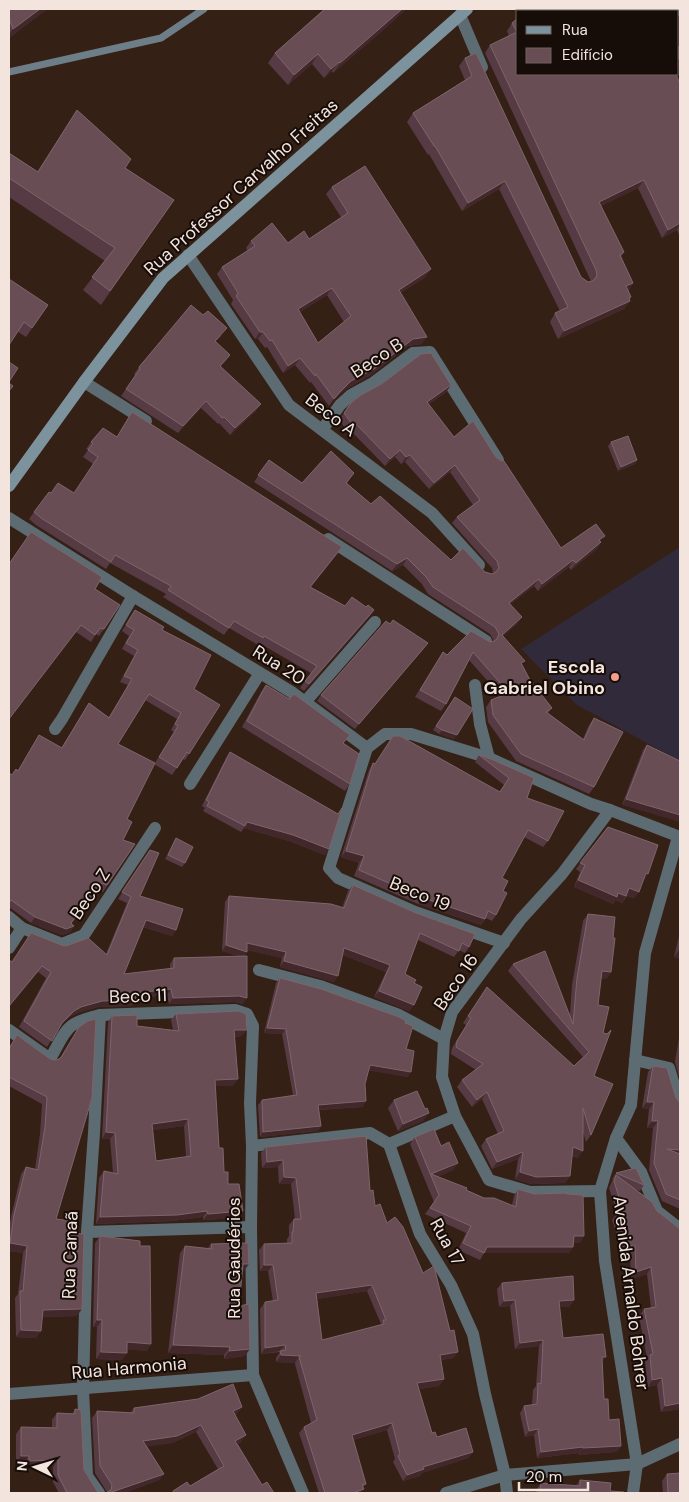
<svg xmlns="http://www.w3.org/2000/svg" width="689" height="1502" viewBox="0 0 689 1502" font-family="'DM Sans',sans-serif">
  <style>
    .education { fill: #302a3a }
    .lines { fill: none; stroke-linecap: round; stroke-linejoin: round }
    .stream { stroke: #6d7e88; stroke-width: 7 }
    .lane { stroke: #5d6c72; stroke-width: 12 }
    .street { stroke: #5d6c72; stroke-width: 12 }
    .secondary { stroke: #7c939e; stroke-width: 12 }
    .wall { fill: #573b44; fill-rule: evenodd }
    .shaded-wall { fill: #42282b }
    .building { fill: #684d55; stroke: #7d656a; fill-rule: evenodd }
    .poi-dot { fill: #f49d8b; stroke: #160c08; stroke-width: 2 }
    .labels { text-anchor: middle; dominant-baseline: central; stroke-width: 4; stroke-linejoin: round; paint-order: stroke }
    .street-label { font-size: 18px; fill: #f3e4dd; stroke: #160c08 }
    .poi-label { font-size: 18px; font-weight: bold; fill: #f3e4dd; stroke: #160c08; text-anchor: end }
  </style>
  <rect width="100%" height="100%" fill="#352016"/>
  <path class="education" d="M680,547V761L577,705L521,649Z"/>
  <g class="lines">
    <path class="stream" d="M9,72L161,38L204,9"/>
    <g class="lane">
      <path d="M675,11L676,9"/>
      <path d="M460,15L482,67"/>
      <path d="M188,255L289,405L432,513L479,565"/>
      <path d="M84,382L146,421"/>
      <path d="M322,430L340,405L351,395L373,383L413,353L430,352L498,460"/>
      <path d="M9,518L133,596L293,693L367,748L385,734H411L489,758L591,804L610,810L680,837"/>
      <path d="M328,539L486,641"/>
      <path d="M475,685L480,724L489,758"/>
      <path d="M305,702L375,622"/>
      <path d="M55,729L62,719L133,596"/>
      <path d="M367,748L329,868L338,878L415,912L504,943"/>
      <path d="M190,784L260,673"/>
      <path d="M9,917L22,928L62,944L84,935L155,828"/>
      <path d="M9,948L22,928"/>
      <path d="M259,970L320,986L399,1015L444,1039"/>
      <path d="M9,1030L50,1059C67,1029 65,1023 100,1015L235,1010L247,1014L253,1026L250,1103L252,1146L251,1227L253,1375L303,1493"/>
      <path d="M635,1060L669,1068L679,1102L680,1103"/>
      <path d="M616,1138L641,1172L657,1211L680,1229"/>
      <path d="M389,1144L455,1116"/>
      <path d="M252,1146L370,1133L389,1144L420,1234L451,1285L473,1334L485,1394L505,1475L507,1493"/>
      <path d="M600,1191L530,1192L489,1180L455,1116L442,1077L444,1039L452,1012L521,919L562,874L610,810"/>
      <path d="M87,1232L251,1227"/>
      <path d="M9,1394L253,1375"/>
      <path d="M99,1493L87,1476L83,1389L87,1232L94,1133L100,1015"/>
    </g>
    <g class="street">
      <path d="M446,1493L505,1475L637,1464L680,1444"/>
      <path d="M633,1493L637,1464L605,1261L600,1191L616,1138L631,1105L645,953L678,837"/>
    </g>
    <path class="secondary" d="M9,486L84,382L163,278L467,9"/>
  </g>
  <g class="wall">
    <path d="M9,9H47L9,38Z"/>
    <path d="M322,9H406L382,31L333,73L332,71L324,78L312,64L288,85L268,63L275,53L323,10Z"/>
    <path d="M518,18V74L680,84V237L677,230L662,238L638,188L601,206L624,252L621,257L633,283L628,291L631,297L624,309L558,339L550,322L555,313L560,311L499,189L462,211L429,154L428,155L407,122L413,113L465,80L459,66L465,58L581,277L588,282L591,281L590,279L485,53L490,45L509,36L507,31L512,23Z"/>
    <path d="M77,110L125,168L174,200L101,305L83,290L105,261L9,197V153L37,172Z"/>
    <path d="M332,187L426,277L400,293L422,344L408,346L369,376L346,389L334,399L329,406L311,382L310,383L295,365L283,373L267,347L265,348L258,339H255L231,304L233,300L217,274L222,267L248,251L246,248L251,241L288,243L309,239L341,217L326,194ZM327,295L344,322L318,343L300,312Z"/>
    <path d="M9,279L48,305L26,337L18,332Z"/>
    <path d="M222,335L215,342L230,355L221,366L256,411L230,435L219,423L218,424L201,408L178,433L121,396L135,376L134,374L139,367Z"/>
    <path d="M451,385L446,392L428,405L454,437L496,457L561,548L601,541V542L597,549L571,570L569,567L538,591L534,586L510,604L517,624L503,636L522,664L530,680L552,708L548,713L583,739L589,725L594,718V787L589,794L516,761L488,722L486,707L491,700L501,696L469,660L446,704L441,711L415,697L443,652L447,655L494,641L490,634L428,594L422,584L403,565L392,571L254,482L269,460L302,483L354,473L347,483L371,504L451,560L492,574L493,573L492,568L452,523L457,517L473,505L450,472L429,489L405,462L401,464L395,457L385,466L352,432L347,431L339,420L351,403Z"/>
    <path d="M116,436L337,554L311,587L345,606L366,607L374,610L369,617L304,691L300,688L311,673L259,643L258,645L229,628L224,635L163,597L166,594L110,563L106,569L36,525L29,519L34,512L51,493H74L93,464L83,457L88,450L86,449L91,442Z"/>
    <path d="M611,442L637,460L635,464L618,471L608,446Z"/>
    <path d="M95,589L104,629L99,636L96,634L91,642L76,632Z"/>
    <path d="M135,610L162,630L194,689L189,754L185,760L183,759L172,775L154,764L127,819L123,840L135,844L103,892L98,889L71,924L74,926L70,932L62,935L31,923L9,907V773L12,775L18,771L39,735L61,748L89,703L109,717L128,685L120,682L134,656L122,649L129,636L122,631ZM145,700L177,719L171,730L174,732L155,763L118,744Z"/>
    <path d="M390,624L428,643L355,729L317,701L321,695Z"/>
    <path d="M266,685L344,743L350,784L345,791L242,727L261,692Z"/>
    <path d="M455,697L454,739L439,734L433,730Z"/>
    <path d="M393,736L499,792L504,785L475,762L479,755L491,759L527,798L548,841L543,847L524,837L502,878L503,891L496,915L492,921L486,918L481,925L418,904L354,876L359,863L341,857L369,770L373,763L375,764Z"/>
    <path d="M647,745L680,761L622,805L643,750Z"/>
    <path d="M230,752L338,814L342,808L325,855L289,841L244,828L241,832L203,811L205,808L202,806L226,758Z"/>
    <path d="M608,827L644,881H643L639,892L634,898L627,896L622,903L615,900L613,904L574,887L580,872L576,869Z"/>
    <path d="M176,838L185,863L182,867L165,859Z"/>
    <path d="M150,850L140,896L176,930L172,936L143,927L124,974L170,969V964L174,958L238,956L222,951L225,902L229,896L342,908L348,891L353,885L469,947L465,953L459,950L454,957L418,940L405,974L414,983V1005L409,1011L374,997L386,972L343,955L334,982L280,967L282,958L247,950L244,956L243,1004L235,1002L169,1004L167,995L136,998L132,1006L98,1007L77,1013L69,1017L59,1027L47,1047L19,1027L46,978L38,972L9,1007V960L12,962L64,946L106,954L127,903L118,899Z"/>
    <path d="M588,914L613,938L611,972L606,979L601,978L598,1005L591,1135L586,1142L583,1132L578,1158L572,1156L570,1176L565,1183L531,1184L515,1179L518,1159L492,1169L481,1146L486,1139L498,1134L482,1099L472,1107L457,1087L462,1080L476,1070L451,1054L452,1048L466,1025L463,1023L487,987L574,1066L583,1057L508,971L513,964L570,1014L572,985L583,921Z"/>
    <path d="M680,932V958L674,957Z"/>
    <path d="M280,978L405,1023L408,1077L368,1070L365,1084L363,1107L319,1110L321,1126L318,1131L260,1137L258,1105L262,1100L293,1095L282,1034L264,1033L276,983Z"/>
    <path d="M176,1014L242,1036L234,1037L233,1086H215L219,1148L224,1172L238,1218L203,1220V1217L172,1221L96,1224L99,1178L104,1171L113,1173L110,1139H102L108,1023L112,1016L137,1026L173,1030L171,1020ZM184,1126L186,1157L156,1161L153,1130Z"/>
    <path d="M79,1027L56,1219L71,1233L77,1316L42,1317L36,1338L16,1337L15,1298L18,1294L23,1253L9,1251V1226L21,1174L26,1167L35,1169L40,1134L42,1104L9,1086V1047L17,1035L50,1059L55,1060L60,1058Z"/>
    <path d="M680,1032V1080L675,1062Z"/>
    <path d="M653,1066L679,1102L680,1103V1209L662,1201L649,1170L653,1128H647L649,1109L642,1108L648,1072Z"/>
    <path d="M394,1100L425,1109L423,1121L398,1131L388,1108Z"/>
    <path d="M415,1137L441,1146L458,1163L453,1170L437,1177L484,1198L512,1205L514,1196L518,1189L580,1243H574L573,1247L569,1253H484L480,1260L458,1250L466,1233L425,1214L434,1202L410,1144Z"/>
    <path d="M266,1147L370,1191L375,1206L387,1223L454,1358L441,1360L444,1379L439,1386L419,1389L432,1433L437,1437L473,1452L468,1458L422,1473L420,1476L403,1481L393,1462L395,1459L387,1430L353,1440L366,1484L363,1487L361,1493H319L299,1433L304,1427L311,1423L295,1364V1363L276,1362V1358L280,1352L261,1354L260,1309L265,1302L273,1301L268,1271H260L259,1250L264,1244L287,1243V1239L289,1236V1225L294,1219H295L291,1184H279L278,1167L262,1168L261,1153ZM367,1291L381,1324L380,1325L322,1340L317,1299Z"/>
    <path d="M616,1173L644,1185L640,1191L634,1189L657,1211L680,1229V1409L661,1412L657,1385L648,1387L645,1361L647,1358L639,1316L644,1309L651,1308L647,1274L631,1279L630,1253H623L612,1220L617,1213L609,1188L613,1179H612Z"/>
    <path d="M100,1236L147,1351L127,1349V1353L122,1360L96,1359L97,1327H93L95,1243Z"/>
    <path d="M211,1244L243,1272H242L239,1306L245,1356L224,1359V1355L168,1353L180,1253L185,1246L208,1248Z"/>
    <path d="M502,1283L574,1300L569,1307H559L563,1338L602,1362L604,1399L609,1420L621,1446L616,1452L578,1455L579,1453L537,1458L534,1435L525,1437L520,1413L524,1406L532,1405L533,1390L536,1386L539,1346L515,1349L510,1306L499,1307L497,1289Z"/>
    <path d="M134,1408L237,1414L235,1415L241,1442L238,1444L262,1485L274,1493H172L173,1491L190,1486L218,1469L196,1432L172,1443L147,1446L164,1474L159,1480L124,1493H106L107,1492L95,1473L92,1418L97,1411L131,1412Z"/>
    <path d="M75,1409L84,1470L97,1491L100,1493H59L53,1482V1467L24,1468V1463H16V1434L21,1427H52V1420L57,1413L72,1414Z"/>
    <path d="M667,1474L680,1493H663L662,1481Z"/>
    <path d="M580,1480L610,1491L624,1493H536V1490L541,1483L576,1486Z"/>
  </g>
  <g class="shaded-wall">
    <path d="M40,9H47L9,38V35L13,29Z"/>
    <path d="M402,9H406L382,31L333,73L340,63Z"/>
    <path d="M573,9H582L578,11H569Z"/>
    <path d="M318,54L312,64L288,85L294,75Z"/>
    <path d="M680,58V68L678,67V59Z"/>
    <path d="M339,62L332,71L324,78L331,69Z"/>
    <path d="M644,180L638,188L593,210L599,202Z"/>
    <path d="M505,181L499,189L462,211L468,203Z"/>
    <path d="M680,223V224L677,230L662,238L668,230Z"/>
    <path d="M431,269L426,277L393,297L399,290Z"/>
    <path d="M633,283L628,291L626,286Z"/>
    <path d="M332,288L327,295L293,317L298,309Z"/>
    <path d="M631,297L628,302L630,301L624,309L558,339L564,331Z"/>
    <path d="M260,332H263L258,339H255Z"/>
    <path d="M427,337L422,344L408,346L369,376L346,389L334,399L329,406L340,392L351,381L413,339Z"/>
    <path d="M230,355L225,362L215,372L220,366Z"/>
    <path d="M300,358L295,365L283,373L288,366Z"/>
    <path d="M451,385L446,392L422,409L427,402Z"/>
    <path d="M206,401L201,408L178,433L183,426Z"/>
    <path d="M261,404L256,411L230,435L235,428Z"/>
    <path d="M352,424L357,425L352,432L347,431Z"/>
    <path d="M400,450L395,457L385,466L390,459Z"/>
    <path d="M410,455L405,462L401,464L406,457Z"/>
    <path d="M637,460L635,464L618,471L621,467Z"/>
    <path d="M455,465L450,472L429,489L434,483Z"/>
    <path d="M601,542L597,549L571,570L576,563Z"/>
    <path d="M407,558L403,565L392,571L397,564Z"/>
    <path d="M573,560L569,567L538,591L542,584Z"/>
    <path d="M539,579L534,586L504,610L509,603Z"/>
    <path d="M374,610L369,617L304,691L309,684Z"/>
    <path d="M522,617L517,624L497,642L502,635Z"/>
    <path d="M428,643L424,649L355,729L359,724Z"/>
    <path d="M442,730L457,735L454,739L439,734Z"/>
    <path d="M626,799L680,815V822L622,805Z"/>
    <path d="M247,822L293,835L329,849L325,855L289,841L244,828Z"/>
    <path d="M346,851L364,856L359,863L341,857Z"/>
    <path d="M646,873L648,874L644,881L641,880Z"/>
    <path d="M578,880L618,893L626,896L622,903L615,900L613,904L574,887Z"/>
    <path d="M629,888L639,892L634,898L625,895Z"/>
    <path d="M423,898L485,919L481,925L418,904Z"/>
    <path d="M35,917L67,929L74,926L70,932L62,935L31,923Z"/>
    <path d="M146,920L176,930L172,936L141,926Z"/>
    <path d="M247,943L286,952L282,958L243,949Z"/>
    <path d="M226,945L247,952L243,958L222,951Z"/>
    <path d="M344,948L390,965L386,972L340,954Z"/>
    <path d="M679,950L680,951V958L674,957Z"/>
    <path d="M284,961L338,976L334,982L280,967Z"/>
    <path d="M42,966L38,972L9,1007V1006Z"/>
    <path d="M602,971L611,972L606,979L597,978Z"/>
    <path d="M171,989L167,995L132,999L136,993Z"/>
    <path d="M379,991L414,1005L409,1011L374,997Z"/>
    <path d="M239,996L247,998L243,1004L235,1002L169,1004L173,998Z"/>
    <path d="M136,1000L132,1006L98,1007L77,1013L69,1017L58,1029L62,1023L74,1011L81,1007L102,1001Z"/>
    <path d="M267,1028L286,1029L282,1034L264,1033Z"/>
    <path d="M234,1030H247L242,1036L229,1037Z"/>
    <path d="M370,1065L411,1072L408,1077L366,1070Z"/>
    <path d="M238,1079L233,1086H210L215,1080Z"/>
    <path d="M487,1092L482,1099L472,1107L477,1100Z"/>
    <path d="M366,1101L363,1107L314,1110L318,1105Z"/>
    <path d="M647,1102H654L649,1109L642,1108Z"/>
    <path d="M429,1113L423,1121L398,1131L403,1124Z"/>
    <path d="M188,1119L184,1126L148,1131L152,1124Z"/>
    <path d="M652,1121H658L653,1128H647Z"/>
    <path d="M321,1126L318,1131L260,1137L263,1132Z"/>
    <path d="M106,1132L115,1133L110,1139H102Z"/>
    <path d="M573,1147L583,1151L578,1158L568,1154Z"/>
    <path d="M667,1149L680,1150V1157Z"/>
    <path d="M523,1152L518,1159L492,1169L497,1162Z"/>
    <path d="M283,1160L278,1167L262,1168L267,1162Z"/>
    <path d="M458,1163L453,1170L432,1179L431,1174Z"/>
    <path d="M520,1172L570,1176L565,1183L531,1184L515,1179Z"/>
    <path d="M284,1177L296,1178L291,1184H279Z"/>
    <path d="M207,1211L203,1217L172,1221L96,1224L100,1217Z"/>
    <path d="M243,1211L238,1218L203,1220L208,1214Z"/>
    <path d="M574,1236H584L580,1243H569Z"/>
    <path d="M10,1243L27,1246L23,1253L9,1251V1244Z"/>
    <path d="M628,1246H635L630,1253H623Z"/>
    <path d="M487,1247H573L569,1253H484Z"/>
    <path d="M243,1264H249L243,1272H238Z"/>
    <path d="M264,1265H273L268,1271H260Z"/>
    <path d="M651,1267L647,1274L631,1279L636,1272Z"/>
    <path d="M372,1285L367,1291L312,1300L316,1293Z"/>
    <path d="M515,1300L510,1306L499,1307L504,1301Z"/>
    <path d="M574,1300L569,1307H554L559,1301Z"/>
    <path d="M82,1309L77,1316L38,1317L43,1310Z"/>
    <path d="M97,1320H102L97,1327H93Z"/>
    <path d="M21,1330L41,1331L36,1338L16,1337Z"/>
    <path d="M543,1340L539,1346L515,1349L520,1343Z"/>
    <path d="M127,1342L151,1344L147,1351L123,1349Z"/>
    <path d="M173,1345L230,1347L224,1355L168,1353Z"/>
    <path d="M285,1345L280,1351L261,1354L265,1348Z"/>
    <path d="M250,1349L245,1356L224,1359L229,1351Z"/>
    <path d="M101,1352L127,1353L122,1360L96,1359Z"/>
    <path d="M458,1352L454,1358L436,1361L440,1355Z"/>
    <path d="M281,1355L301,1356L299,1357L295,1363L276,1362Z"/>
    <path d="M602,1357H606L601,1363Z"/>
    <path d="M662,1378L657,1385L648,1387L652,1380Z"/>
    <path d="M444,1379L439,1386L413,1390L417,1383Z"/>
    <path d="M680,1403V1409L661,1412L665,1406Z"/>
    <path d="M242,1407L237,1414L229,1418L233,1411Z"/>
    <path d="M392,1423L387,1430L347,1442L352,1435Z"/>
    <path d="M201,1425L196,1432L172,1443L138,1448L143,1441Z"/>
    <path d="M538,1429L534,1435L525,1437L529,1431Z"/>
    <path d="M246,1435L241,1442L231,1448L235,1441Z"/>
    <path d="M621,1446L616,1452L578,1455L583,1448Z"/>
    <path d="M583,1447L579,1453L537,1458L541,1452Z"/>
    <path d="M473,1452L468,1458L422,1473L420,1476L403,1481L407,1475L423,1467Z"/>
    <path d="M21,1456H29L24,1463H16Z"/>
    <path d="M58,1460L53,1467L24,1468L29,1461Z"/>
    <path d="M164,1474L159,1480L124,1493H109Z"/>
    <path d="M364,1489L361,1493H353Z"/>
  </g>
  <g class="building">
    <path d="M9,9H40L13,29L9,18Z"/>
    <path d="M325,9H402L340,63L339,62L331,69L318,54L294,75L275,53Z"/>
    <path d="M527,9H573L569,11H525Z"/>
    <path d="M646,9H653L655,11H642Z"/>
    <path d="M518,18V74H676L680,84V223L668,230L644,180L599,202L624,252L620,255L633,283L626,286L631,297L629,298L630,301L564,331L555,313L568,307L505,181L468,203L435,146H434L413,113L472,76L465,58L476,53L581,277L588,282L592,281L595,279L597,275L596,270L490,45L517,32L512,23Z"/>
    <path d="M680,46V58L678,59V47Z"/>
    <path d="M77,110L131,159L125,168L174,200L110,291L92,277L115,248L9,178V153L38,172Z"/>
    <path d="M365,166L431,269L399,290L427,337L413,339L374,369L351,381L340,392L334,399L316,374L315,376L300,358L288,366L272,340L270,341L263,332H260L236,296L238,293L222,267L255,246L251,241L272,223L288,243L304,231L309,239L348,213L332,187ZM332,288L351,316L318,343L298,309Z"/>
    <path d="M9,279L48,305L32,328L24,322L9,345Z"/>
    <path d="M191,305L203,315L208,311L227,328L215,341L230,355L220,366L261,404L235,428L224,417L222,418L206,401L183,426L126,389L140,369L139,367Z"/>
    <path d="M431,353L451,385L427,402L454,437L473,421L496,457L500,460L504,461L561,548L596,524L605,536L599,540L601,542L576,563L573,560L542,584L539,579L509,603L522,617L502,635L525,661L521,663L530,680L552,708L546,712L584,740L594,718L623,732L594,787L521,754L493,715L491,700L509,693L473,652L446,704L420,690L443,652L447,655L471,631L490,642L494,641L497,639L499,634L495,627L433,587L426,577L407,558L397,564L258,475L269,460L302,483L331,451L354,473L346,483L371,504L380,496L451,560L463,548L485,572L492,574L496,572L499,568L497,561L457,517L480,500L455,465L434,483L410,455L406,457L400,450L390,459L357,425L352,424L344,413L351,403L361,395L383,383L421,354Z"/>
    <path d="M9,362L18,368L9,382Z"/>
    <path d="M9,383L13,386L9,391Z"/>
    <path d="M132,412L342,547L310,587L345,606L352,597L366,607L368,605L374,610L309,684L305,681L317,666L264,636L263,638L234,621L229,628L168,590L171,586L115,555L111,562L41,518L34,512L49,492L51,493L58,483L74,493L98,457L88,450L93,443L91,442L103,428L117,437Z"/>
    <path d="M628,436L637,460L621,467L611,442Z"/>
    <path d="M31,532L102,577L95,589L120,605L104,629L100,628L95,635L81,625L9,719V564Z"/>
    <path d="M135,610L164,627L162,630L211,655L194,689L220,705L189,754L187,752L177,768L159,757L178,726L175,724L181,713L149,694L118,744L155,763L127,819L132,822L123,840L135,844L107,885L102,883L71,923L74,926L66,929L35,917L11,900L9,903V773L12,775L16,769L18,771L39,735L62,748L89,703L109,718L132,679L124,676L138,650L126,643L134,630L126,625Z"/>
    <path d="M393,620L428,643L359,724L321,695L386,621L390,624Z"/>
    <path d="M266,685L289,699L294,694L350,735L343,743L359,754L350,784L247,721Z"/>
    <path d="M455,697L473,709L457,735L442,730L436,726Z"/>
    <path d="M393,736H400L500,792L509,778L479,755L491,759L534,778L527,798L564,811L548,841L528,830L502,878L508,881L503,891L507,893L496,915L488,911L485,919L423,898L359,870L364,856L346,851L373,763L375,764Z"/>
    <path d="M647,745L680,761V815L626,799Z"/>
    <path d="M230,752L338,814L342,808L329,849L293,835L247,822L245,826L207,806L209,802L206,800Z"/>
    <path d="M608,827L658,845L648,874L646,873L639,892L629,888L626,896L618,893L617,897L578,880L585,865L580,863Z"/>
    <path d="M176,838L193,847L185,863L168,855Z"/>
    <path d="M150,850L159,853L140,896L183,909L176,930L146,920L124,974L174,968V958L247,956V998L239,996L173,998L171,989L136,993V1000L102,1001L81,1007L74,1011L62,1023L52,1041L24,1021L51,972L42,966L9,1006V960L12,962L31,933L64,946L69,945L88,938L107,955L131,897L122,892Z"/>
    <path d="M353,885L416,913L475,934L469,947L462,943L459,951L420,933L405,974L416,980L414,983L422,987L414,1005L379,991L390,965L344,948L338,976L284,961L286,952L247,943V952L226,945L229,896L331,904L344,908Z"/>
    <path d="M588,914L615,917L613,938H615L611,972L602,971L598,1005L609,1007L603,1033L607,1034L611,1030L594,1076L613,1084L591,1135L583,1108V1151L573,1147L570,1176L536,1177L520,1172L523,1152L497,1162L486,1139L504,1131L487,1092L477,1100L462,1080L483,1064L456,1047L457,1041L471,1018L468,1016L487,987L574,1066L589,1052L513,964L545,951L573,1024L577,978Z"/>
    <path d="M280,978L321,989L399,1017L406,1021L405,1023L413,1026L406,1049L414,1051L411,1072L370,1065L365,1084L366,1101L318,1105L321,1126L263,1132L262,1100L297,1095L286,1029L267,1028Z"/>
    <path d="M239,1011L246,1014L247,1030H234L238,1079L215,1080L219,1148H223L224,1172H228V1184H239L243,1211L208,1214L207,1211L177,1215L100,1217L104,1171L118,1174L115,1133L106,1132L112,1016L137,1015V1026L179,1031L176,1014ZM188,1119L191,1156L156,1161L152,1124Z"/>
    <path d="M96,1019L92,1098L56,1219L71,1221V1233L84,1234L82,1309L43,1310L41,1331L21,1330L20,1291H23L27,1246L10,1243L14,1215L26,1167L38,1170L45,1127L47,1097L9,1077V1049L17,1035L50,1059L55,1060L59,1059L62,1056L79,1027L88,1021Z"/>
    <path d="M653,1066L667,1068L676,1098L680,1103V1150L667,1149L680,1154V1200L666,1194L654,1163L658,1121H652L654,1102H647Z"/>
    <path d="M417,1091L425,1109L427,1108L429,1113L403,1124L394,1100Z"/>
    <path d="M434,1129L441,1146L449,1142L458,1163L431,1174L467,1188L466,1190L484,1198H494L516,1207L518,1189L534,1194L567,1193V1194L583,1195L584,1236H574L573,1247H487L484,1253L463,1243L471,1226L430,1208L439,1195L415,1137Z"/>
    <path d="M366,1136L370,1191L373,1190L375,1206L380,1204L387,1223L395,1217L403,1227L423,1273L434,1266L450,1331L454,1330L458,1352L440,1355L444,1379L417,1383L432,1433L435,1432L437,1437L466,1428L473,1452L423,1467L424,1469L407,1475L398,1456L400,1454L392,1423L352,1435L366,1484L362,1485L364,1489L353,1493H325L304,1427L317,1420L299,1357L301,1356L281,1355L280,1351L286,1350L285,1345L265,1348V1302L278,1300L273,1265H264V1244L292,1243V1232H293L294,1219H301L296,1178L284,1177L283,1160L267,1162L266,1147ZM372,1285L386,1320H383L384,1324L322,1340L316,1293Z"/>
    <path d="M636,1168L644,1185L616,1173Z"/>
    <path d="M616,1175L652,1202L657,1211L680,1229V1403L665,1406L662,1378L652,1380L650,1355L653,1354L644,1309L656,1307L651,1267L636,1272L635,1246H628L617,1213L623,1211L614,1181Z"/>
    <path d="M100,1236L140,1241V1246H150L151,1344L127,1342V1353L101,1352L102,1320H97Z"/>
    <path d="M248,1243L249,1264H243L239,1306L249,1304L250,1349L229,1351L230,1347L173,1345L185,1246L212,1249L211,1244Z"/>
    <path d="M573,1276L574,1300L559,1301L563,1338L603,1334L606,1357H602L604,1399H608L609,1420L619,1419L621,1446L583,1448V1447L541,1452L538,1429L529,1431L524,1406L537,1404L538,1383L541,1384L543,1340L520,1343L515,1300L504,1301L502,1283Z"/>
    <path d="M233,1384L242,1407L233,1411L246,1435L235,1441L262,1485L267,1482L274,1493H174L173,1491L187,1482L190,1486L224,1466L201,1425L177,1436L143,1441L164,1474L109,1493H106L111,1490L112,1485L100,1466L97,1411L134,1413V1408L198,1399Z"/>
    <path d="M75,1409L81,1410L84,1470L97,1491L100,1493H67L58,1475V1460L29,1461V1456H21V1427L57,1428V1413L75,1414Z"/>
    <path d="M680,1473V1493H668L667,1474Z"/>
    <path d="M580,1480L611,1483L610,1491L624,1492V1493H540L541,1483L580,1486Z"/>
  </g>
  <circle class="poi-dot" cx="615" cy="677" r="5"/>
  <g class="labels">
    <g class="street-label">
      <text transform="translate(241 187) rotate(-42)">Rua Professor Carvalho Freitas</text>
      <text transform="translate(377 358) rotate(-33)">Beco B</text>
      <text transform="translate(331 415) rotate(37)">Beco A</text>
      <text transform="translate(279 665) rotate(32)">Rua 20</text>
      <text transform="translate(90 894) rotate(-56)">Beco Z</text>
      <text transform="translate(420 894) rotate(22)">Beco 19</text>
      <text transform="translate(456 982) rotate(-56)">Beco 16</text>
      <text transform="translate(138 996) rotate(-2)">Beco 11</text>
      <text transform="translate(447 1242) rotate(61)">Rua 17</text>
      <text transform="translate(70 1255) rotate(-88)">Rua Canaã</text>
      <text transform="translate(234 1258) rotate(-90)">Rua Gaudérios</text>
      <text transform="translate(631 1293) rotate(83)">Avenida Arnaldo Bohrer</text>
      <text transform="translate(129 1368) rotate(-5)">Rua Harmonia</text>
    </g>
    <g class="poi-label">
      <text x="605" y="667">Escola<tspan x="605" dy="21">Gabriel Obino</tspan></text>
    </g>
  </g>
  <rect width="689" height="1502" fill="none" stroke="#f3e4dd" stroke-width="20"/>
  <rect x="516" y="10" width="162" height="65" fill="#160c08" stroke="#6e625d"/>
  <rect x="526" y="26" width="25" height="8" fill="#7c939e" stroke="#6e625d"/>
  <text x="562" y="35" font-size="15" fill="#f3e4dd">Rua</text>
  <rect x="526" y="48" width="25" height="15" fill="#684d55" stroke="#6e625d"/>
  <text x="562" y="60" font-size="15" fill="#f3e4dd">Edifício</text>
  <g transform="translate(35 1467) rotate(275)" stroke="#160c08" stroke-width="4" paint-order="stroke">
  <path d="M0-4L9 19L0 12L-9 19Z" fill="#f3e4dd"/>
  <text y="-8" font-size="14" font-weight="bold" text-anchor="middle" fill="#f3e4dd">N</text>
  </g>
  <path d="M519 1482v8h69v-8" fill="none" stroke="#f3e4dd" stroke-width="2.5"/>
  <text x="526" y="1482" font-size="15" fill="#f3e4dd" stroke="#160c08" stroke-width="4" paint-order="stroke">20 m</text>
</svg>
